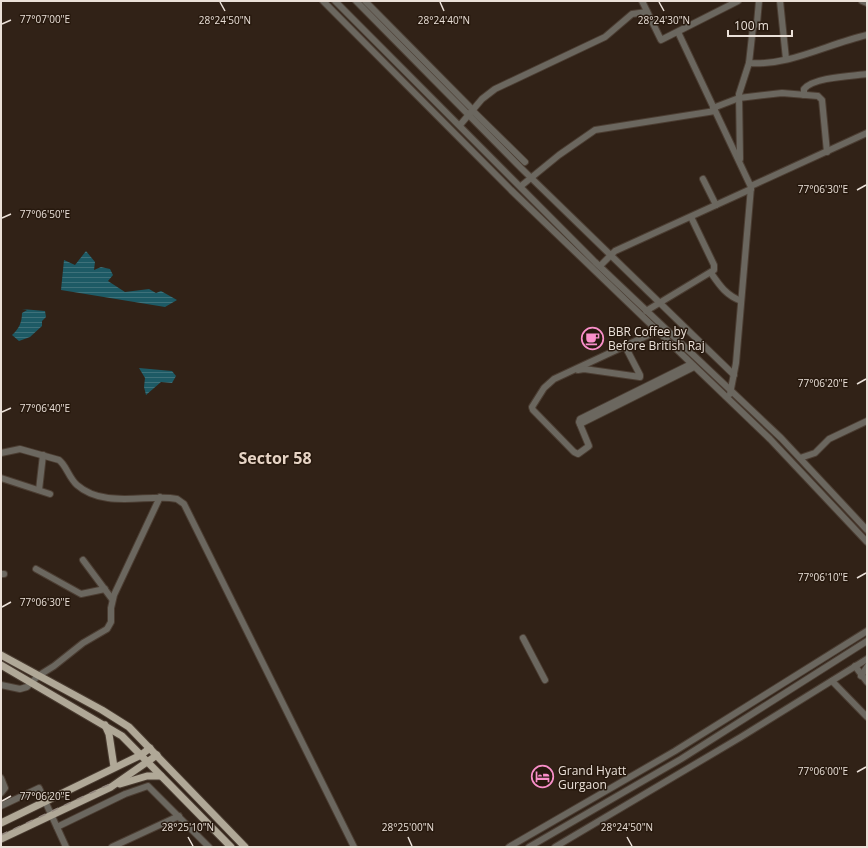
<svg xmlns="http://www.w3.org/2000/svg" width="868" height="848" viewBox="0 0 868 848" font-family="'Open Sans',sans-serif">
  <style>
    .water { fill: url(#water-rules) }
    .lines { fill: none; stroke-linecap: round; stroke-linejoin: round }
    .minor-casing { stroke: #4b3d32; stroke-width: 8 }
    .major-casing { stroke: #4b3d32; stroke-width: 9 }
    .minor { stroke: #6b675f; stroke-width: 6 }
    .major { stroke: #b0a897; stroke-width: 7 }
    .rail { stroke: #94887f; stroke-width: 1.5; stroke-dasharray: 7 7; stroke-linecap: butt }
    .ticks { fill: none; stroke: #eae0d8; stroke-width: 1.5 }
    .labels { text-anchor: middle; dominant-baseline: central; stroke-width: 3; stroke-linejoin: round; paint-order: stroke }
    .poi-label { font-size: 12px; fill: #eae0d8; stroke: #27190e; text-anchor: start }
    .district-label { font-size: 16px; font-weight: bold; fill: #e7d4c5; stroke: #27190e }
    .ticks-label { font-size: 10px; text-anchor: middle; fill: #eae0d8; stroke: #27190e; stroke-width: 3; stroke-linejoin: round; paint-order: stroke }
  </style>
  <defs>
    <pattern id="water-rules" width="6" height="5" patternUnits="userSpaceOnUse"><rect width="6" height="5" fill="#1d5a65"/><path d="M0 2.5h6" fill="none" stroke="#3e717a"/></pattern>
  </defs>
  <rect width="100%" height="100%" fill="#312217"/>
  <g class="water">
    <path d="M86,251L95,262L94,270L101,267L110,269L113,275L108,281L125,292L149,289L156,293L161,291L177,300L165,307L61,290L64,260L75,265Z"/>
    <path d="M22,309L45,311L46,317L42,321V326L30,337L19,341L12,335C19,329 22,322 22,313L27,310Z"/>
    <path d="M139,368L172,371L176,376L172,383L161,382L146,395L144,387L145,378Z"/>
  </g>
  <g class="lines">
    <defs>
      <g id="minor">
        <path d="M323,1L511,190L770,439L867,542"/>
        <path d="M335,1L595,262L781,438L867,530"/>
        <path d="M356,1L522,169L734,375"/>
        <path d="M365,1L472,109"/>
        <path d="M642,1L661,40L738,1"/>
        <path d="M780,1L786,59"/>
        <path d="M862,1L867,3"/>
        <path d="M678,32L751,187L736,363L730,394"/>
        <path d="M749,63C790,66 827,44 867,35"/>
        <path d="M804,95V89C813,77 853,76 867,74"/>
        <path d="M713,108L739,98L782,93L818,96L822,100L827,152"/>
        <path d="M472,110L525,162"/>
        <path d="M460,125L482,99L495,89L605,37L632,14L647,12"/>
        <path d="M740,159L739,94L749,63L753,27L757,23L759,1"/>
        <path d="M703,179L716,205"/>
        <path d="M521,186L559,155L595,130L715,111"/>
        <path d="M751,186L867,133"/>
        <path d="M600,266L615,251L751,189"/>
        <path d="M711,273C720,286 726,295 741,301"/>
        <path d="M646,311L714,270V265L691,217"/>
        <path d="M657,331L554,379L544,388L532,407L533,410L574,452L578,454L589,446L579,422L580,419L691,364"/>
        <path d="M578,370L584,369L640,377V375L625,346"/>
        <path d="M580,424L694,367"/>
        <path d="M1,453L20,449L59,460C66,465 69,478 77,485C102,507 140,496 170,498L177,499L184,504L354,847"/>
        <path d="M800,458L815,453L829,439L867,421"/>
        <path d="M1,478L50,494"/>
        <path d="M39,490L43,455"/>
        <path d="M83,560L112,599"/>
        <path d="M36,569L81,594L105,589"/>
        <path d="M1,574H4"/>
        <path d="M523,638L545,680"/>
        <path d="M855,666L867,682"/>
        <path d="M861,676L867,667"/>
        <path d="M832,681L867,717"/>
        <path d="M1,685L20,689L27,687L38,676L54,666L83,643L107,629L111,622V608L114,595L160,497"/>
        <path d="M1,778L5,788L1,793"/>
        <path d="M1,806L39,788L66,847"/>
        <path d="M57,827L125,794L148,786L209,847"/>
        <path d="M112,847L179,816"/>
        <path d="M509,847L675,751L867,631"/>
        <path d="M529,847L681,759L867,641"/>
        <path d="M555,847L741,737L867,659"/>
      </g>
      <g id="major">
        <path d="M1,655L102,710L129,727L245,847"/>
        <path d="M1,665L122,736L231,847"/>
        <path d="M105,725L109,734L114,767"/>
        <path d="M120,784L147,776H161"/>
        <path d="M1,823L141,755L150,748"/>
        <path d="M1,839L111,787L157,755"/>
      </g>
    </defs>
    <use href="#minor" class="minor-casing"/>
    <use href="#major" class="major-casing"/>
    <use href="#minor" class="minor"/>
    <use href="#major" class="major"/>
    <path class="rail" d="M1,835L110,784"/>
  </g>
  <path class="ticks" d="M220,2L225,11M440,2L444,11M659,2L664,11M2,24L11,20M857,190L866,185M2,218L11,214M857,384L866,379M2,412L11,408M857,578L866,573M2,607L11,602M857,772L866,767M2,801L11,796M188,837L193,846M408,837L412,846M627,837L632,846"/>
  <defs>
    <symbol id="cafe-ring" viewBox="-11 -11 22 22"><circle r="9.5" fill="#27190e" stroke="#f98fc9" stroke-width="1.5"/><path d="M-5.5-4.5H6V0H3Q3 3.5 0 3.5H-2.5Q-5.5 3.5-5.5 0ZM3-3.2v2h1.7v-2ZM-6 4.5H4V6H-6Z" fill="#f98fc9"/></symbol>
    <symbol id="hotel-ring" viewBox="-11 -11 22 22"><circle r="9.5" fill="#27190e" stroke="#f98fc9" stroke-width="1.5"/><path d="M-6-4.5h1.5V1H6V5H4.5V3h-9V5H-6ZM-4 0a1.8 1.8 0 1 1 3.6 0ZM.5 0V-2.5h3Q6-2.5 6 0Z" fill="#f98fc9"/></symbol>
  </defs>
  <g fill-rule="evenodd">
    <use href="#cafe-ring" x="580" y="326" width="25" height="25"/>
    <use href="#hotel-ring" x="530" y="764" width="25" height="25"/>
  </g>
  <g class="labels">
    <g class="poi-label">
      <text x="608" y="331">BBR Coffee by<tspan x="608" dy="14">Before British Raj</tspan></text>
      <text x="558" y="770">Grand Hyatt<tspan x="558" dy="14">Gurgaon</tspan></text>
    </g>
    <g class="district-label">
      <text x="275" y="458">Sector 58</text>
    </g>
  </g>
  <g class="ticks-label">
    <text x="45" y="23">77°07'00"E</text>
    <text x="664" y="24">28°24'30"N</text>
    <text x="225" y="24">28°24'50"N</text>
    <text x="444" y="24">28°24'40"N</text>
    <text x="823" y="193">77°06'30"E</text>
    <text x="45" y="218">77°06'50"E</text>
    <text x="823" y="387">77°06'20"E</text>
    <text x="45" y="412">77°06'40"E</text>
    <text x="823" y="581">77°06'10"E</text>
    <text x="45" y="606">77°06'30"E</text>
    <text x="823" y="775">77°06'00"E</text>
    <text x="45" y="800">77°06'20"E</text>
    <text x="188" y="831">28°25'10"N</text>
    <text x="408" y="831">28°25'00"N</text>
    <text x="627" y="831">28°24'50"N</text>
  </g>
  <rect width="868" height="848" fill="none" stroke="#eae0d8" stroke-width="4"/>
  <path d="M728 30v6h64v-6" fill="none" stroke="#eae0d8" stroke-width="2"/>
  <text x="734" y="30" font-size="12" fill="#eae0d8" stroke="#27190e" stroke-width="3" paint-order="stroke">100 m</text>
</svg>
